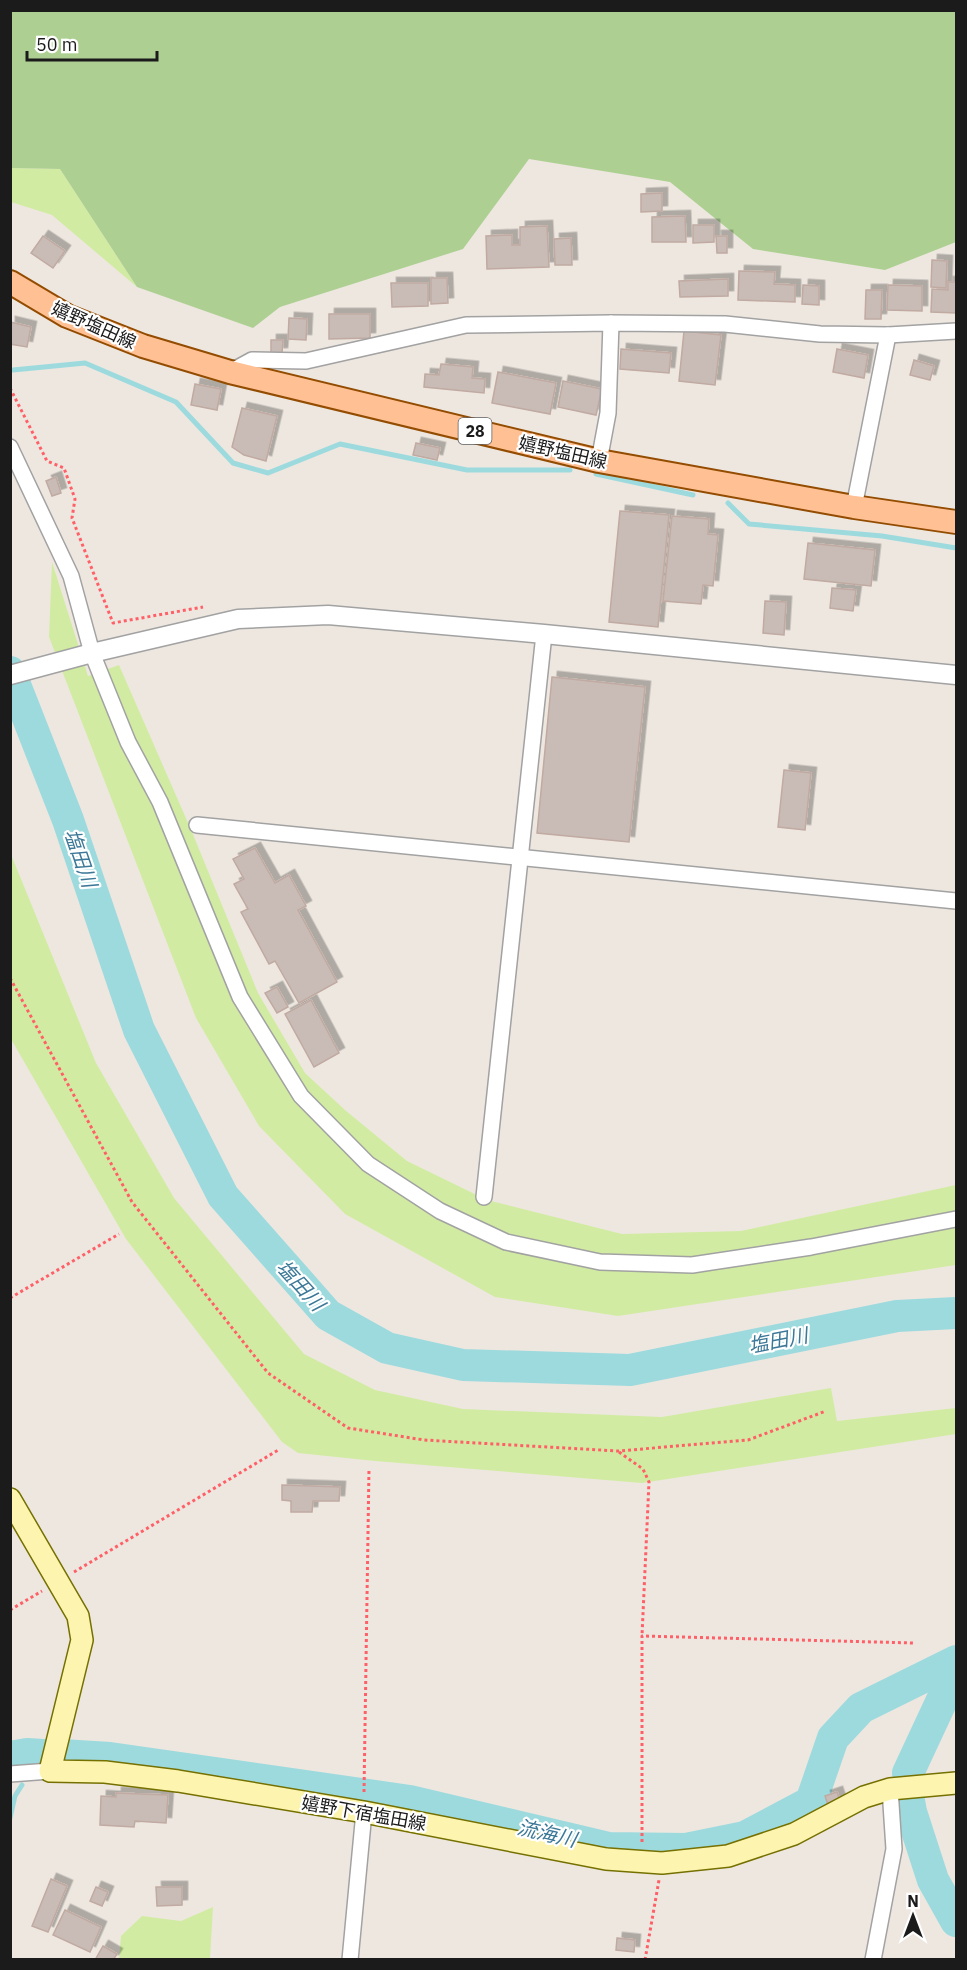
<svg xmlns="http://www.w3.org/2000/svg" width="967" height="1970" font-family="'IBM Plex Sans','Noto Sans JP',sans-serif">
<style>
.grass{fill:#d1eca2}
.forest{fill:#add092}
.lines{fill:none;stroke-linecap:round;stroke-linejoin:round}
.stream{stroke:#9ddade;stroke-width:5}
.river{stroke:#9ddade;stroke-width:32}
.building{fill:#c9bcb6;stroke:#c0aaa2;stroke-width:1.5;filter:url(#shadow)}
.minor-casing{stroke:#a2a2a2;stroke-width:18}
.tertiary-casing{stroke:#a2a2a2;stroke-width:21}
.secondary-casing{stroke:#757000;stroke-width:24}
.primary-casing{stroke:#934c00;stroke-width:26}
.path{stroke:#ff6067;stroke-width:3;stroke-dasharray:3 3;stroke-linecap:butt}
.minor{stroke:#fff;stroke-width:15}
.tertiary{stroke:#fff;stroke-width:18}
.secondary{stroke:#fdf5af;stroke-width:21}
.primary{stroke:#ffc094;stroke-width:22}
.labels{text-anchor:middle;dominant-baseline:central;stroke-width:4.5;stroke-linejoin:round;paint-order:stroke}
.shield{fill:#fff;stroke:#5f5f5f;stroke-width:1.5}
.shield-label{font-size:16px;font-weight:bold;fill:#1b1b1b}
.street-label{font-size:18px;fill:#1b1b1b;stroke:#fff}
.water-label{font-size:20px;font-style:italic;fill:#3c7897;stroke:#fff}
</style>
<defs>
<filter id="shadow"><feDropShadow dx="5.5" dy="-5.5" stdDeviation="0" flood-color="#0004"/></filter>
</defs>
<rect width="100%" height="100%" fill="#eee7e0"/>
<g class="grass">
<polygon points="11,168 60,169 137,287 52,215 11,202"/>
<polygon points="52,562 88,676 119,665 192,832 258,993 305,1073 345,1110 407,1161 487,1200 622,1234 741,1231 956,1185 956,1265 618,1316 495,1297 345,1214 259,1126 196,1018 49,637"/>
<polygon points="10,852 96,1063 174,1198 304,1354 375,1390 463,1409 662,1417 831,1388 837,1421 956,1408 956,1434 642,1483 375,1461 298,1453 282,1442 126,1239 11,1039"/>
<polygon points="213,1907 210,1959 119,1959 121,1936 142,1916 181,1921"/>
</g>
<polygon class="forest" points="11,10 956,11 956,242 885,270 753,249 670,182 529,159 463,249 280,307 253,328 137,287 60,169 11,168"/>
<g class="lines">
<g class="stream">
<polyline points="13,370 85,363 176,402 233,463 268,473 340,444 467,470 570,470"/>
<polyline points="596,474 693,495"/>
<polyline points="728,503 749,524 882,536 956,548"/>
<polyline points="10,1751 27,1754"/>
<polyline points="10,1818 15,1796 22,1785"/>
</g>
<g class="river">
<polyline points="10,672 68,820 139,1030 223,1196 328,1315 387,1348 463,1365 630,1370 897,1316 956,1313"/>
<polyline points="62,1755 110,1758 410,1801 609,1848 686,1849 745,1837 811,1802 833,1738 861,1708 956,1661"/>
<polyline points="10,1757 27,1754 43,1755"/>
<polyline points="908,1773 956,1670"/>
<polyline points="908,1795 911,1812 933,1880 956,1921"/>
</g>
</g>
<g class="building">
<polygon points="662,193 662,211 641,212 641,194"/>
<polygon points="685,216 686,242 652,242 652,217"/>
<polygon points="693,225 714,225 714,242 693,243"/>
<polygon points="547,226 549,267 487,269 486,236 512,235 512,245 520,245 520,227"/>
<polygon points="43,236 65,251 53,268 31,253"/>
<polygon points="716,236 727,236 727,253 717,253"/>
<polygon points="571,238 572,265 555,265 554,239"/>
<polygon points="932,260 947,261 946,288 931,287"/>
<polygon points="739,271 775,272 774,284 795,285 795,302 738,300"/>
<polygon points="431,278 447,278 448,303 431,304"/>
<polygon points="728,279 728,296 680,297 679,281"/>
<polygon points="948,282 956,282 956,313 931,312 932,289 948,290"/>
<polygon points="391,283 428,283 428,306 392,307"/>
<polygon points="803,285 819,286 819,305 802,304"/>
<polygon points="888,285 922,286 922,311 887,310"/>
<polygon points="866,290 882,290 881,319 865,319"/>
<polygon points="329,314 370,314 370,338 329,339"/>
<polygon points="289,318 307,319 306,340 288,339"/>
<polygon points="10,322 31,327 27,347 10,344"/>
<polygon points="684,331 721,335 715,385 679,381"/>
<polygon points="271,340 283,340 282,353 271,353"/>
<polygon points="621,349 671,353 669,373 620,369"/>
<polygon points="837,349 868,355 864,378 833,372"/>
<polygon points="914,360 934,366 930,380 910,375"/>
<polygon points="441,364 473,367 472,378 485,379 484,393 424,387 425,374 439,375"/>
<polygon points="498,372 556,383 550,414 492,403"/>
<polygon points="563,381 602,389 596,415 558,407"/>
<polygon points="195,384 221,389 217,410 191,405"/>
<polygon points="242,408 277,416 266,461 244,455 232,447"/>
<polygon points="416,443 440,448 437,460 413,455"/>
<polygon points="56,477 61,493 52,496 46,481"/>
<polygon points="620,511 669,515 658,627 609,622"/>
<polygon points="672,516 709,519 708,534 718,535 713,586 703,585 701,604 663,601"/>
<polygon points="808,543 875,550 871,586 804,579"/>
<polygon points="832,588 856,590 853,611 830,608"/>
<polygon points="765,601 786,602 784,635 763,633"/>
<polygon points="552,677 645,687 629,842 537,833"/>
<polygon points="784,770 811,773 805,830 778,827"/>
<polygon points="255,848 275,883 289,875 306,906 298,910 337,982 299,1003 275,961 269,964 241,912 248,909 234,884 244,879 233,859"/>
<polygon points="277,987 288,1007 277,1013 265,993"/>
<polygon points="311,1000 339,1053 314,1067 285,1014"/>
<polygon points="282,1485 340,1487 339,1501 313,1501 312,1512 291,1512 291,1501 282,1500"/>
<polygon points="837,1792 840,1801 828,1805 825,1796"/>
<polygon points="116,1793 168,1795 166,1823 135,1821 134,1827 100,1825 101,1796 116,1797"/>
<polygon points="51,1879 67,1886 48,1932 32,1926"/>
<polygon points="96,1887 108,1892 102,1906 90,1901"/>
<polygon points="156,1887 182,1887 182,1905 157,1906"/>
<polygon points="65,1910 101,1927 90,1952 53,1935"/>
<polygon points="617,1938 635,1940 634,1952 616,1950"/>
<polygon points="103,1946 117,1954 113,1960 95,1960"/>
</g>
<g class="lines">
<g class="minor-casing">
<g id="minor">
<polyline points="230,372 252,360 306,361 466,325 611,323 725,324 820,334 888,335 956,331"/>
<polyline points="10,447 71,576 92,653 128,742 160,802 240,997 301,1096 368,1164 440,1211 506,1242 600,1262 692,1265 811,1247 956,1219"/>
<polyline points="599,461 608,413 611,323"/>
<polyline points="854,507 888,335"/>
<polyline points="197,825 956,901"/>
<polyline points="484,1197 544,634"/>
<polyline points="10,1774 50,1771"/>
<polyline points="350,1960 364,1812"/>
<polyline points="873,1960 894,1849 890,1789"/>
</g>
</g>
<g class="tertiary-casing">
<polyline id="tertiary" points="10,675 92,653 238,619 328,615 544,634 956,675"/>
</g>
<g class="secondary-casing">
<polyline id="secondary" points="10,1499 78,1616 82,1640 50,1771 105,1772 178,1781 364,1812 606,1859 662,1863 728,1856 794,1834 864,1797 890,1789 956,1783"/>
</g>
<g class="primary-casing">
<polyline id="primary" points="10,282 67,316 143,346 230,372 599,461 854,507 956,522"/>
</g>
<g class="path">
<polyline points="10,388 47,461 64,468 75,499 72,518 113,623 203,607"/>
<polyline points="10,978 132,1202 268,1373 348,1428 424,1440 618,1451 748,1440 826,1411"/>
<polyline points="10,1298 119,1234"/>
<polyline points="619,1452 643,1469 649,1482 642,1636"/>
<polyline points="74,1572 280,1449"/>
<polyline points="10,1610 42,1591"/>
<polyline points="364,1792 369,1468"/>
<polyline points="642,1842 642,1636 914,1643"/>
<polyline points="645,1960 659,1880"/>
</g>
<use href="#minor" class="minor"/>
<use href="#tertiary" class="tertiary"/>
<use href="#secondary" class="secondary"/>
<use href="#primary" class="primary"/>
</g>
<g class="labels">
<rect class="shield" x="458.5" y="418" width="33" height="26" rx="4.5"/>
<g class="shield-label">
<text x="475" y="431">28</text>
</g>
<g class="street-label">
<text transform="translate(94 325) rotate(24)">嬉野塩田線</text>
<text transform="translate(563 452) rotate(13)">嬉野塩田線</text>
<text transform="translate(364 1813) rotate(10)">嬉野下宿塩田線</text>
</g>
<g class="water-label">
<text transform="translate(81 858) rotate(71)">塩田川</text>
<text transform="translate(301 1285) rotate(48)">塩田川</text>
<text transform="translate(778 1340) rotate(-11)">塩田川</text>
<text transform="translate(547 1833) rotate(13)">流海川</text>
</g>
</g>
<rect width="967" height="1970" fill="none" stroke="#1b1b1b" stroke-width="24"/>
<g transform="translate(913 1916)" stroke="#ffffff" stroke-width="4.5" paint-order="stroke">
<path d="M0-4.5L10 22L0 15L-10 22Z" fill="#1b1b1b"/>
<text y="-9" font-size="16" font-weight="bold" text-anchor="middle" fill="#1b1b1b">N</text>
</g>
<path d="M27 51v9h130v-9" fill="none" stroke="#1b1b1b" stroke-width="3"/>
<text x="36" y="51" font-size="18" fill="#1b1b1b" stroke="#ffffff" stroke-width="4.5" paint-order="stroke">50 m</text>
</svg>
